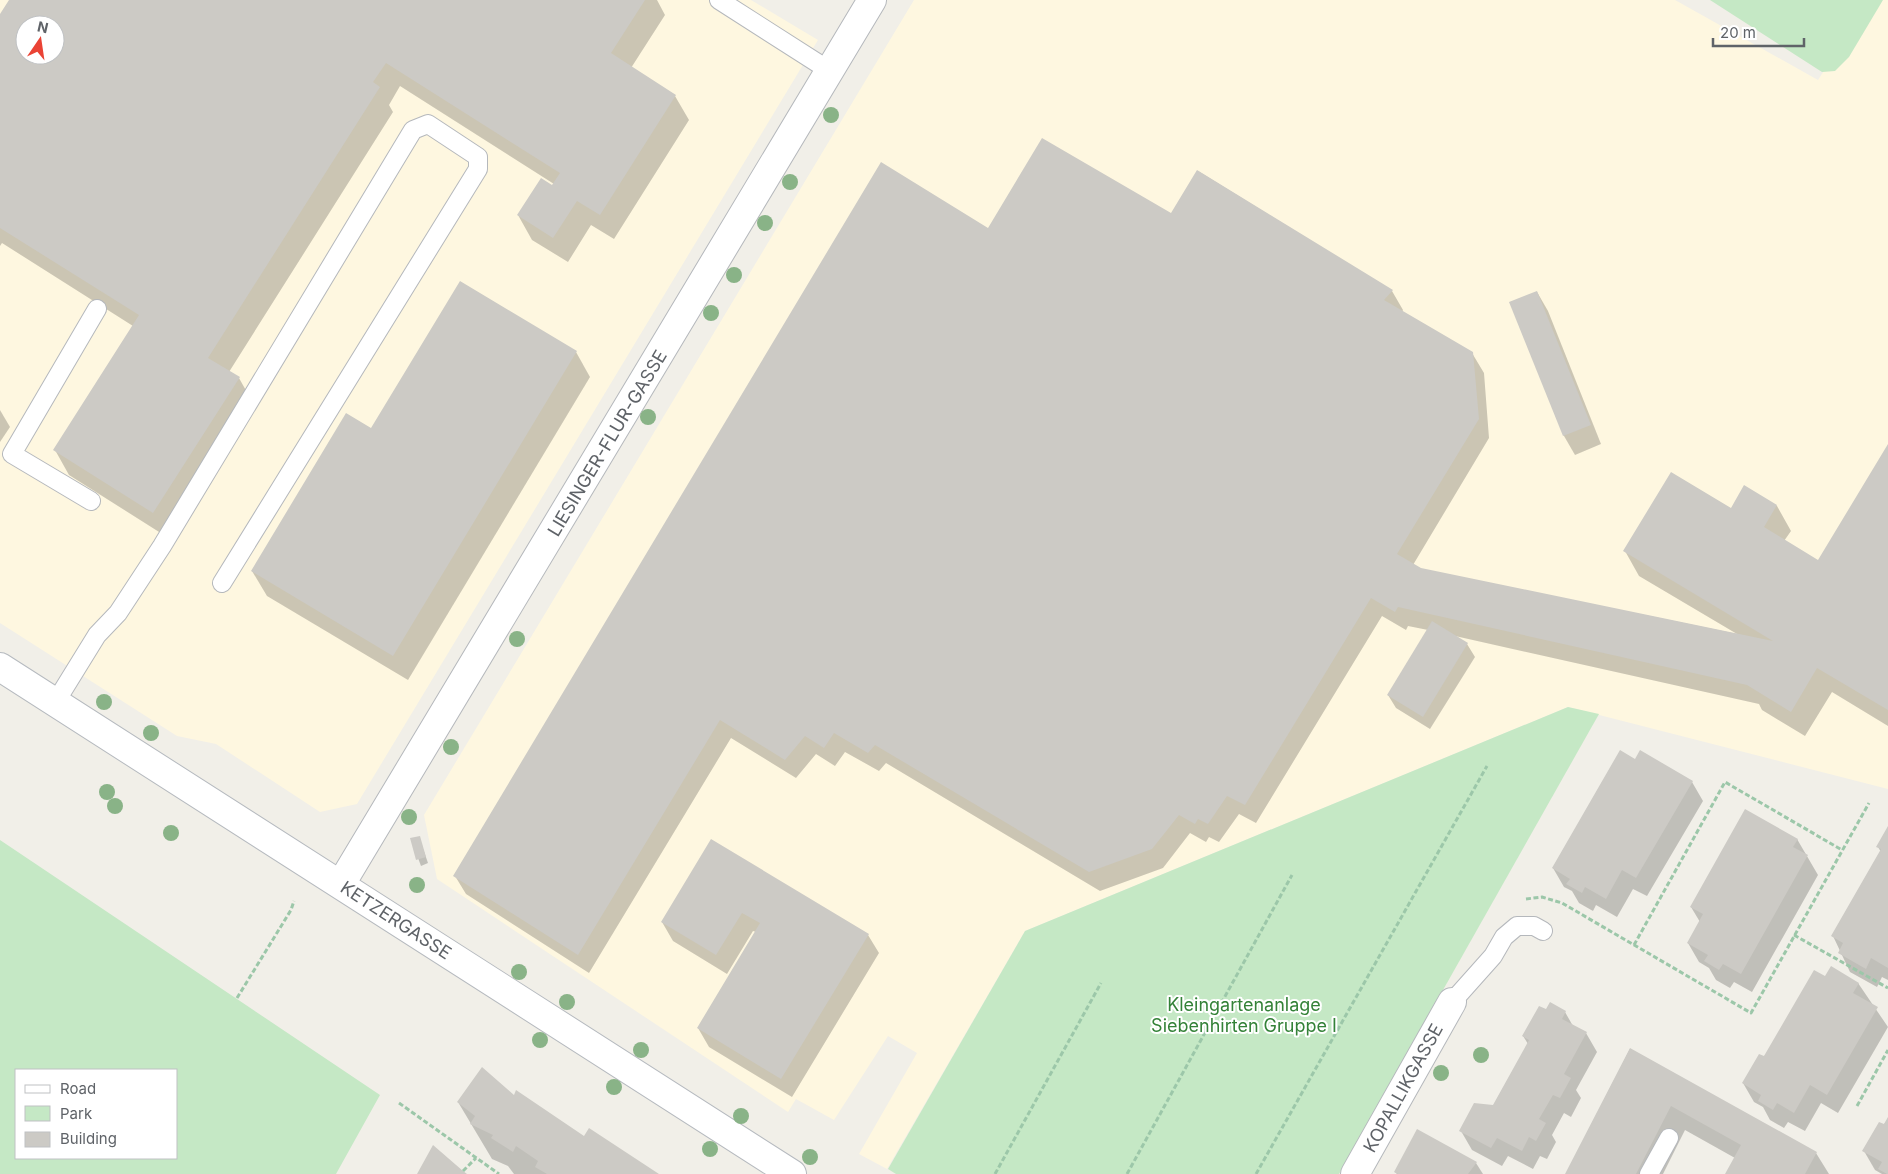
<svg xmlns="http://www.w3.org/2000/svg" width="1888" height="1174" font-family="Inter,sans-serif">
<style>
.commercial{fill:#fef7e0;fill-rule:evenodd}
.green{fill:#c5e8c5;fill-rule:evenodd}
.shadow{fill:#0003;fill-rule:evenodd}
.building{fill:#cccac5;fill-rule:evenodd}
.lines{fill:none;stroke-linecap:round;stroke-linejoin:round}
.service-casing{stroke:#b5b8bc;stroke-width:20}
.minor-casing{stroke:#b5b8bc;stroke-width:30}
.secondary-casing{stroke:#b6babf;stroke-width:30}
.path{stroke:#9cc7a9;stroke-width:3;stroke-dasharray:5 2.5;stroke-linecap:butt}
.service{stroke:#fff;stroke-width:18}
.minor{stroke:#fff;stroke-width:28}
.secondary{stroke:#fff;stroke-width:28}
.tree{fill:#89b387}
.labels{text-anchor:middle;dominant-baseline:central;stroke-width:4;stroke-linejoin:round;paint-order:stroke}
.street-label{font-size:18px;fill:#5f6368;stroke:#fff}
.park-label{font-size:18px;fill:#348238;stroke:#fff}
</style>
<rect width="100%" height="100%" fill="#f1efe8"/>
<g class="commercial">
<path d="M0,0H751L818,40L357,804L320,812L216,744L177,736L0,623ZM25,25H55V55H25Z"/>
<polygon points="914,0 1675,0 1818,80 1870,0 1888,0 1888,789 1568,707 1025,931 887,1169 859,1154 917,1053 888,1036 834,1120 796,1099 788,1112 437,879 424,815"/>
</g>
<g class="green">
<polygon points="1710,0 1883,0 1849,57 1835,71 1822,72"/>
<polygon points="1568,707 1599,714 1339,1174 896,1174 888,1169 1025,931"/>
<path d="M0,840L380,1095L336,1174H0ZM176,1070V1158H16V1070Z"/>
</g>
<g class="shadow">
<path d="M10,0H657L665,15L631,68L675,96L689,120L614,239L591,225L568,262L532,240L518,215L554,184L400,86L389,105L393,112L229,372L239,378L253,403L167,537L69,475L55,450L133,326L2,243L0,246V16ZM25,25H55V55H25Z"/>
<polygon points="1198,171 1392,291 1403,310 1402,312 1472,353 1484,373 1489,438 1413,565 1421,569 1737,634 1639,576 1625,551 1731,509 1745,487 1777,506 1791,531 1784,541 1819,562 1888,447 1888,726 1832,692 1805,736 1762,710 1759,704 1455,636 1467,644 1475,657 1430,729 1396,708 1388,695 1428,630 1408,626 1406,630 1382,616 1256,823 1239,814 1219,842 1209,837 1206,842 1190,833 1163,868 1100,891 886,763 879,771 845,752 835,766 816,754 796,778 731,738 589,973 466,894 455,876 988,230 1171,215"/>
<polygon points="1537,292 1548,311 1601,444 1575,455 1564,436 1511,302"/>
<polygon points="576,352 590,377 408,680 267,596 252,571 371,430"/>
<polygon points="0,410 10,427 0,442"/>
<polygon points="1692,782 1703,801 1647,896 1633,889 1617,917 1596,905 1593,911 1579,903 1572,891 1564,887 1553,868"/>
<polygon points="1888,828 1888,980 1882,977 1877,987 1850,972 1833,936 1881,852 1878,847"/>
<polygon points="419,837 428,863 421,866 411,839"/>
<polygon points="1797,839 1818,875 1752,992 1734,982 1730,988 1716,980 1709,968 1699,962 1688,943 1700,922 1691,907"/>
<polygon points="711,841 868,935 879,953 792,1097 709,1047 698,1028 756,932 753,931 727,974 673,941 662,922"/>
<polygon points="1826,978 1858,983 1888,1027 1838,1113 1821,1103 1805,1131 1788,1122 1784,1128 1770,1120 1763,1107 1754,1102 1743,1083"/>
<polygon points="1546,1011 1565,1012 1573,1026 1586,1033 1597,1052 1576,1090 1581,1098 1571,1117 1564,1113 1552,1135 1556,1142 1547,1159 1540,1156 1533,1169 1508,1156 1502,1166 1472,1150 1461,1131 1493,1106 1528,1044 1523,1036"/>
<polygon points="1630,1049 1816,1153 1829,1174 1726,1174 1735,1158 1685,1130 1663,1174 1566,1174"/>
<polygon points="515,1097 584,1138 656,1174 514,1174 508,1166 492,1159 458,1102"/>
<polygon points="1888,1119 1888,1174 1882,1174 1875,1170 1864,1151"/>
<polygon points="1418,1131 1476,1163 1483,1174 1397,1174 1395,1172"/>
</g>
<g class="building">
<path d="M9,0H645L611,53L676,95L600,215L577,201L553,238L517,215L541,178L552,185L560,173L386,63L373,82L380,87L208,358L240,377L153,513L53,450L139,315L0,228V14ZM25,25H55V55H25Z"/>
<polygon points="1042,138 1171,213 1197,170 1393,290 1384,300 1473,352 1479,419 1397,554 1421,568 1773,641 1623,551 1671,472 1731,508 1744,485 1777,505 1764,527 1818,560 1888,444 1888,710 1817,668 1791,712 1747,685 1398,607 1395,612 1371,598 1245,805 1227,796 1208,824 1198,819 1195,824 1179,815 1152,849 1089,872 875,745 868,753 834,733 824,748 805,736 785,760 720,720 578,955 453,876 881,162 988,228"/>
<polygon points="460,281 577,351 393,656 251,571 346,413 371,428"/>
<polygon points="1537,291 1591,425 1563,436 1509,302"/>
<polygon points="1432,621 1468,643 1423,717 1387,695"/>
<polygon points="1620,750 1635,759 1640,750 1693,781 1636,878 1622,870 1606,899 1585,887 1582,893 1566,884 1570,879 1552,868"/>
<polygon points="1745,809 1798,839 1793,847 1808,855 1741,974 1723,964 1719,970 1704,961 1708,955 1687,943 1703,914 1690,907"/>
<polygon points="1888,826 1888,968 1871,958 1866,969 1838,953 1843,943 1831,936 1881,849 1876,847"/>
<polygon points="420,836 426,857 416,860 410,838"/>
<polygon points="711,839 869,934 781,1079 697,1028 760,923 742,913 716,955 661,922"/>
<polygon points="1831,966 1859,983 1853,993 1878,1007 1827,1095 1810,1085 1794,1113 1777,1103 1773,1110 1758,1101 1761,1095 1742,1083 1759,1054 1764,1056 1814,970 1825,976"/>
<polygon points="1550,1002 1566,1011 1562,1019 1587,1032 1564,1074 1571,1078 1560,1098 1553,1095 1539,1119 1546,1123 1536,1141 1529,1137 1522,1151 1497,1138 1491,1148 1459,1131 1474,1103 1493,1105 1529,1040 1522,1036 1539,1006 1546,1009"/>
<polygon points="1630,1048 1817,1152 1805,1174 1725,1174 1741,1145 1671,1106 1636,1174 1565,1174"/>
<polygon points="482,1067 514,1095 516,1090 584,1136 589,1128 659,1174 547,1174 535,1167 538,1161 516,1146 513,1152 491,1138 493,1135 470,1124 475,1116 457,1102"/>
<polygon points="1888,1117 1888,1174 1887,1174 1878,1169 1882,1162 1862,1151 1879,1122 1884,1124"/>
<polygon points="1417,1129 1477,1162 1468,1174 1398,1174 1394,1172"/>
<polygon points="433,1145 463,1171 467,1174 417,1174"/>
</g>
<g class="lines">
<g class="service-casing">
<g id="service">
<polyline points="719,0 830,71"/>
<polyline points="91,501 12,454 97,309"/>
<polyline points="55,703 97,635 118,613 162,546 413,130 428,124 478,157 478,169 222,583"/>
<polyline points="1452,1002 1493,956 1504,937 1517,926 1534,926 1543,931"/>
<polyline points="1649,1174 1669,1138"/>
</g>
</g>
<g class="minor-casing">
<g id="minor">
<polyline points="341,884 872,0"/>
<polyline points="1355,1174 1452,1002"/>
</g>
</g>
<g class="secondary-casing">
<polyline id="secondary" points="0,667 792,1174"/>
</g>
<g class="path">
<polyline points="1526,899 1542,897 1562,903 1751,1013 1869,803"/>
<polyline points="1794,935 1888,988"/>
<polyline points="1634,945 1725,782 1842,850"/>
<polyline points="237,998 291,910 294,901"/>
<polyline points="399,1103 499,1174"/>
<polyline points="1857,1106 1888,1050"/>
<polyline points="463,1171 476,1158"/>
<polyline points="995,1174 1101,983"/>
<polyline points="1127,1174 1292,875"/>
<polyline points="1256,1174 1487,766"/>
</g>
<use href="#service" class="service"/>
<use href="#minor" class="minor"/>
<use href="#secondary" class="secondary"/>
</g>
<g class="tree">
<circle cx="831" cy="115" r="8"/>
<circle cx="790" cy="182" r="8"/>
<circle cx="765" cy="223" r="8"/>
<circle cx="734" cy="275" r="8"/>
<circle cx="711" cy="313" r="8"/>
<circle cx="648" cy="417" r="8"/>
<circle cx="517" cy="639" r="8"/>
<circle cx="104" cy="702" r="8"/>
<circle cx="151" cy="733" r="8"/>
<circle cx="451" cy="747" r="8"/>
<circle cx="107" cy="792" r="8"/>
<circle cx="115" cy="806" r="8"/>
<circle cx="409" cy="817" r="8"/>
<circle cx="171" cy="833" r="8"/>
<circle cx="417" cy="885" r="8"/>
<circle cx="519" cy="972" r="8"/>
<circle cx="567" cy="1002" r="8"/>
<circle cx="540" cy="1040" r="8"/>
<circle cx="641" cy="1050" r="8"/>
<circle cx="1481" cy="1055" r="8"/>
<circle cx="1441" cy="1073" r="8"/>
<circle cx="614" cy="1087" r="8"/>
<circle cx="741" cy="1116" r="8"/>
<circle cx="710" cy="1149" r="8"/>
<circle cx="810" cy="1157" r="8"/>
</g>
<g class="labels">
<g class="street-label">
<text transform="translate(607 443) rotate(-59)">LIESINGER-FLUR-GASSE</text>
<text transform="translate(396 920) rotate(33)">KETZERGASSE</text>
<text transform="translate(1403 1088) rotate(-61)">KOPALLIKGASSE</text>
</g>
<g class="park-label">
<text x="1244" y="1004">Kleingartenanlage<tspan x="1244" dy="21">Siebenhirten Gruppe I</tspan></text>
</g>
</g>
<rect x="15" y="1069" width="162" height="90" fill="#ffffff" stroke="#bfc1c3"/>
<rect x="25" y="1085" width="25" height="8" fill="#ffffff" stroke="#bfc1c3"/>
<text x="60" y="1094" font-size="15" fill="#5f6368">Road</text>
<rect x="25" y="1106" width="25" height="15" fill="#c5e8c5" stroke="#bfc1c3"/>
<text x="60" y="1119" font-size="15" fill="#5f6368">Park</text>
<rect x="25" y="1132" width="25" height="15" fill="#cccac5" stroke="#bfc1c3"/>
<text x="60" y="1144" font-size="15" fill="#5f6368">Building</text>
<g transform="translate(40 40) rotate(13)"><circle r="24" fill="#ffffff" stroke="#bfc1c3"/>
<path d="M0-4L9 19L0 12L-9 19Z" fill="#ea4335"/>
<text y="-8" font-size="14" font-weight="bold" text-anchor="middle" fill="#5f6368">N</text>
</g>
<path d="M1713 38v8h91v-8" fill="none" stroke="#5f6368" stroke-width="2.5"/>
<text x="1720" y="38" font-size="15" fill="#5f6368" stroke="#ffffff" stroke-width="4" paint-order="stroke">20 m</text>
</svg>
